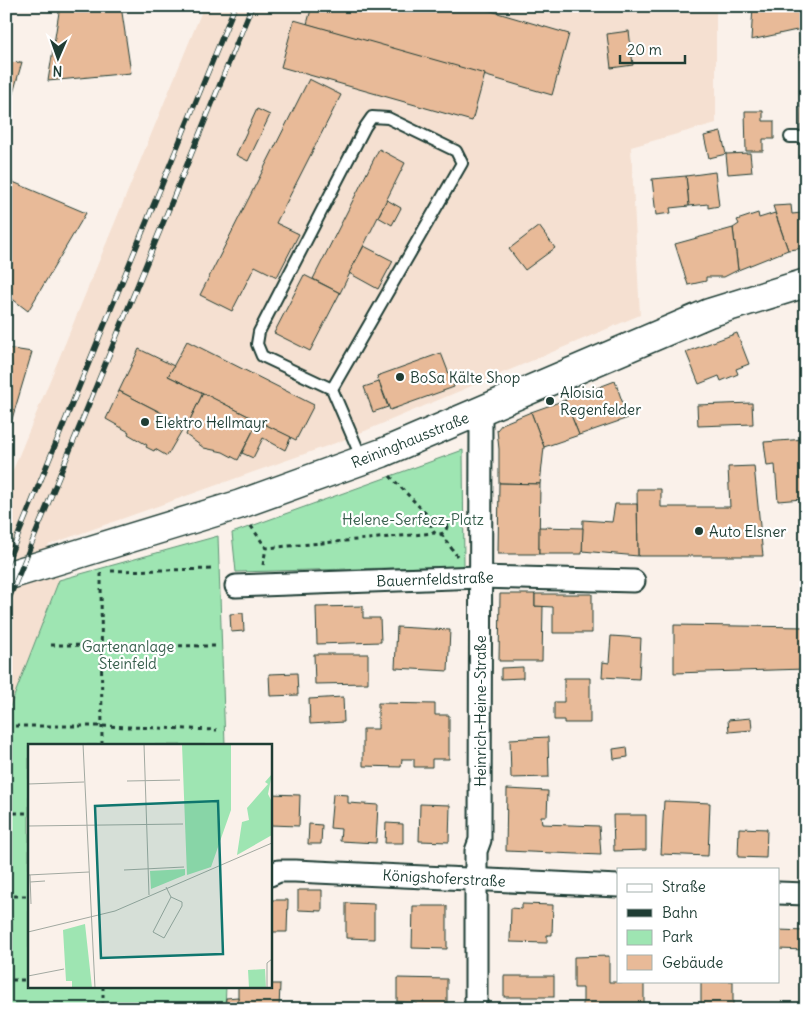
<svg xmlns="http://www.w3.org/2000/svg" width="812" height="1015" font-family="Delius,sans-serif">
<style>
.built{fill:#f5e0d1}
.green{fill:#9ee5b2;stroke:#5e9173}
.building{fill:#e8ba98;stroke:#1f3d34}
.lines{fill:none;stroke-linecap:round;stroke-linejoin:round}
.service-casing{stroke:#1f3d34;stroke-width:14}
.minor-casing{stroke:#1f3d34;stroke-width:25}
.secondary-casing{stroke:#1f3d34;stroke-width:31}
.path{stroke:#1f3d34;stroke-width:3;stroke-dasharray:4 4;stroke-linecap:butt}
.service{stroke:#fff;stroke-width:10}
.minor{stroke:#fff;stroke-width:21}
.secondary{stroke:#fff;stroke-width:28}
.rail-casing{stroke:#1f3d34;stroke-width:5.5}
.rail{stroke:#fff;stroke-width:4;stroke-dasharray:11;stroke-linecap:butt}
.poi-dot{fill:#1f3d34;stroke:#fff;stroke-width:2}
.labels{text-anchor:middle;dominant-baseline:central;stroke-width:4.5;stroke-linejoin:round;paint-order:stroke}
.poi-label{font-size:15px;fill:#1f3d34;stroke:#fff;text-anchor:start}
.street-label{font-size:15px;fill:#1f3d34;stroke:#fff}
.park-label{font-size:15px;fill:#385f4d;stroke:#fff}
.inset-road{fill:none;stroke:#a2a9a1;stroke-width:1}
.view{fill:#0f766e;fill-opacity:0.15;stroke:#0f766e;stroke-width:2.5}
.inset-edge{fill:none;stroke:#1f3d34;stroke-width:2.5}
</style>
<rect width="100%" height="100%" fill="#faf1ea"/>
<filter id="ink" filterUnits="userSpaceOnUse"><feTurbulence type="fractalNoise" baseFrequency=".02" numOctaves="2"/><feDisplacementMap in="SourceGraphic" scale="10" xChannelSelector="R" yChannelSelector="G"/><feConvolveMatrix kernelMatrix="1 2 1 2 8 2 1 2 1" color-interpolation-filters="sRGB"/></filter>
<g filter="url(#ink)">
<polygon class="built" points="204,6 716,6 716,123 631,147 640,315 341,441 48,545 59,580 6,717 6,487"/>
<g class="green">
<polygon points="463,450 464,566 236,572 232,533"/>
<polygon points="218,536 225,745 29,745 29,986 226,986 225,1009 6,1009 6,717 59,580"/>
</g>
<g class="building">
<polygon points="60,6 121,6 131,73 48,81"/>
<polygon points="312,6 474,6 569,34 552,95 307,24"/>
<polygon points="753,6 806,6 806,28 751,40"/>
<polygon points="294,20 485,74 472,121 281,67"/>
<polygon points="806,28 806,90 801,90 799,29"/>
<polygon points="629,31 633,65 611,68 607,34"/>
<polygon points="22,62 6,118 6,63"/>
<polygon points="309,79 341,95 276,223 299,234 277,277 255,266 232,311 200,295"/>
<polygon points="801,90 806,90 806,180 800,180"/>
<polygon points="257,109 270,115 248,161 236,155"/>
<polygon points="745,111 763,111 763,121 774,121 774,139 763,139 763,151 746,151"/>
<polygon points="721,132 726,154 709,158 704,136"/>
<polygon points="379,149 405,163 340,293 313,279"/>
<polygon points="750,153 752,172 728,174 726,154"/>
<polygon points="715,172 719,206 708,208 708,204 689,206 686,176"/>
<polygon points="686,176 689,206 670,208 671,213 656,215 652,179"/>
<polygon points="6,179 86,213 28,311 6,294"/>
<polygon points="800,180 806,180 806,248 788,250 773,206 791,205 792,214 802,213"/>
<polygon points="387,200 401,208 392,225 378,217"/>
<polygon points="758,213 759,218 775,213 788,250 738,270 733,228 739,224 737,220"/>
<polygon points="539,226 555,248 525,270 509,249"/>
<polygon points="733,228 738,270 724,277 706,277 706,281 688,285 675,244"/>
<polygon points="364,246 393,261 378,289 349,273"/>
<polygon points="304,275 340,293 310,351 274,333"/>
<polygon points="737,333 749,364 736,369 738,374 721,381 719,376 699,384 686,352"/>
<polygon points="187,341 314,405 296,440 168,376"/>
<polygon points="6,348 32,352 6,439"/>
<polygon points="139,349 174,366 168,376 203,393 187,426 119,391"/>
<polygon points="441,353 454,387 390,410 377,376"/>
<polygon points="615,381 628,418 579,435 565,400"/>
<polygon points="379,382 388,407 373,412 364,387"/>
<polygon points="119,391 185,425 167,456 155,449 154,451 146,447 147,445 128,434 129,432 106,419"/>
<polygon points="203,393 258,421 238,460 223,452 204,448 186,435 189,427 187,426"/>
<polygon points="565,400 579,435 544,447 531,412"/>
<polygon points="752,403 753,424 698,426 697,405"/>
<polygon points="531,412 544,447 540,484 499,483 499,449 497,430 502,424"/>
<polygon points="258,421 291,437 285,450 263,438 253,458 242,453"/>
<polygon points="806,439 806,504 802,505 802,499 778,501 775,465 767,466 764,442"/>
<polygon points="754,466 763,556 638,556 637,489 661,489 661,507 730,507 728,467"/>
<polygon points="499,483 540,484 539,554 498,554"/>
<polygon points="615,504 637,504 638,556 582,551 583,520 612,522"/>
<polygon points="539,527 583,528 582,554 539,554"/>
<polygon points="500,594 535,594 535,606 543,606 542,661 499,661"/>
<polygon points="535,594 592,594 592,633 553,633 553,607 535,606"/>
<polygon points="363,606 363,618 380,618 381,642 317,644 316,607"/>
<polygon points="243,613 244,631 231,632 230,614"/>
<polygon points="674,625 806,627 806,669 674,673"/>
<polygon points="397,627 450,630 448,671 395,668"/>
<polygon points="611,636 641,638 639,679 602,677 603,662 609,663"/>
<polygon points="314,654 368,654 368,683 315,684"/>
<polygon points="523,667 523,678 501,679 501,668"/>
<polygon points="297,673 298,695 270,696 269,674"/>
<polygon points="564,678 590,678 590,723 564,723 564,720 554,720 554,702 564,702"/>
<polygon points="343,697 344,722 310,724 309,699"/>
<polygon points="378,703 435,704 435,715 449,715 449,759 432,759 432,767 414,767 414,759 402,759 401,767 363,766 363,729 378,729"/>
<polygon points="751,718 752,730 729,732 728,720"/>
<polygon points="548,737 549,777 511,778 510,739"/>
<polygon points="627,747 628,757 614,759 613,749"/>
<polygon points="507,789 548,791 547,816 541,816 542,824 599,826 601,855 506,851"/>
<polygon points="270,794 300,795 299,826 270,825"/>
<polygon points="333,794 348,795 348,803 378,805 376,843 340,841 341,829 330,828"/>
<polygon points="664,801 710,803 708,856 661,854"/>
<polygon points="420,804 450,805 449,842 419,841"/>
<polygon points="613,815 646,815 646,850 614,851"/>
<polygon points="386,823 403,824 403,843 385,843"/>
<polygon points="309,824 322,825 321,844 308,844"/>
<polygon points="739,828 767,829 766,858 738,857"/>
<polygon points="298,890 322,890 322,911 298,910"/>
<polygon points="270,900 288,900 287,932 270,932"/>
<polygon points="346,903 374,904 374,939 346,938"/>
<polygon points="522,904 553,905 552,935 547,935 547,943 510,942 511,908 522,909"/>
<polygon points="413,906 447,906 447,949 412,948"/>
<polygon points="778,930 806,931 806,950 778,949"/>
<polygon points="609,956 609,982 644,982 644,1004 658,1004 658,1009 583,1009 583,988 574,988 574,957"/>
<rect x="504" y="976" width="50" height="21"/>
<polygon points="397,978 447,979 447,1009 416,1009 416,1003 397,1002"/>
<rect x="701" y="981" width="32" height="28"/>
<polygon points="270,984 280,984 279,1009 238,1009 238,986 270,986"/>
<polygon points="238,997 238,1009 225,1009 226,998"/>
<polygon points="370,1004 396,1005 396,1009 370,1009"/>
</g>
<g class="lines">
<g class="service-casing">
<g id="service">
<polyline points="790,137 801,137"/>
<polyline points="332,389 262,356 257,344 259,332 365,127 372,117 388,118 456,151 462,163 332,389 362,459"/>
</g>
</g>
<g class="minor-casing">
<g id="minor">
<polyline points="236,586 480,577 634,581"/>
<polyline points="270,875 279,871 295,871 618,886"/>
<polyline points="778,893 806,894"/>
<polyline points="476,1009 476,851 480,840 481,412"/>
</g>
</g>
<g class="secondary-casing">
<polyline id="secondary" points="6,576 238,505 382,453 709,313 806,283"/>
</g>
<g class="path">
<polyline points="390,476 433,521"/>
<circle cx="439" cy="526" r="8"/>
<polyline points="251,526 266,548"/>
<polyline points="441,534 457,556"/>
<polyline points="263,565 266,548 435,533"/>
<polyline points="111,571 215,569"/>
<polyline points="101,573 102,745"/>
<polyline points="51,645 218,646"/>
<polyline points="15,726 101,726 217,730"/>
<polyline points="6,813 29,813"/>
<polyline points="6,896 29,896"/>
<polyline points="6,978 6,980 29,980"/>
<polyline points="103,986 103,1009"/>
</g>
<use href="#service" class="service"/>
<use href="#minor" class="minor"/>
<use href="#secondary" class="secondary"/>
<g class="rail-casing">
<g id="rail">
<polyline points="6,565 235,6"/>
<polyline points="6,606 252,6"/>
</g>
</g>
<use href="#rail" class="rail"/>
</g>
</g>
<g class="poi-dot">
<circle cx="400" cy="377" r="5"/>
<circle cx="550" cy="401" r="5"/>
<circle cx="145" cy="422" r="5"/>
<circle cx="699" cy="531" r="5"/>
</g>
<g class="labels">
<g class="poi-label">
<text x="410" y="377">BoSa Kälte Shop</text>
<text x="560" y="392">Aloisia<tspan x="560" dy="17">Regenfelder</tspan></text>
<text x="155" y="422">Elektro Hellmayr</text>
<text x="709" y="531">Auto Elsner</text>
</g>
<g class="street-label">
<text transform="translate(410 440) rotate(-22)">Reininghausstraße</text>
<text transform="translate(435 579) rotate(-2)">Bauernfeldstraße</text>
<text transform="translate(480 711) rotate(-90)">Heinrich-Heine-Straße</text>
<text transform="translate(444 878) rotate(3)">Königshoferstraße</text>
</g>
<g class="park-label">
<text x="413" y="519">Helene-Serfecz-Platz</text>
<text x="128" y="646">Gartenanlage<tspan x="128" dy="17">Steinfeld</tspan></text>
</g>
</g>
<g transform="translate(28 744)">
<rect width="244" height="244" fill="#faf1ea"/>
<path d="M154,0H203V66L183,123L159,131ZM244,30L240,50L244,58V91L209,111L214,78L221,76L219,64L240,40L237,38ZM157,125V131L123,145L122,127ZM57,180L64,244H44V237H38L35,186ZM237,225L238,244H221L220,226Z" fill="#9ee5b2"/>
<path class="inset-road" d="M55,0L67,244M116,0L121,151M99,37L152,36M0,40L56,38M0,82L155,80M96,126L156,123M0,131L61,128M2,131L3,160M2,138L17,137M138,143L143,153L125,188L136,194L154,162V158L143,153M0,188L87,167L244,99M0,232L36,225M239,244V219L244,215"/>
<path class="view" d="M190,57L195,210L73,214L67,62Z"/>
<rect width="244" height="244" class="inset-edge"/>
</g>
<rect width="812" height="1015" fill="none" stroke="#fff" stroke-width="25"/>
<rect x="12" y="12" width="787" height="990" fill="none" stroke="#1f3d34" stroke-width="2" filter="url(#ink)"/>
<rect x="617" y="868" width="162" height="115" fill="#ffffff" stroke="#a5b1ae"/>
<rect x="627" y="884" width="25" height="8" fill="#ffffff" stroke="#a5b1ae"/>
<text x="662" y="892" font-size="15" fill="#1f3d34">Straße</text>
<rect x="627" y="909" width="25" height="8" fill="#1f3d34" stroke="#a5b1ae"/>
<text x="662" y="918" font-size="15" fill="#1f3d34">Bahn</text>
<rect x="627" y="930" width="25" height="15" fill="#9ee5b2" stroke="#a5b1ae"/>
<text x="662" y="942" font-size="15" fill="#1f3d34">Park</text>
<rect x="627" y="955" width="25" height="15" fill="#e8ba98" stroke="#a5b1ae"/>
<text x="662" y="968" font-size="15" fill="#1f3d34">Gebäude</text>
<g transform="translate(58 58) rotate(182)" stroke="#ffffff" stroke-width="4" paint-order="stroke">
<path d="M0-4L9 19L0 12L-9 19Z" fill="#1f3d34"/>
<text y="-8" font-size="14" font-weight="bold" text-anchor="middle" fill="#1f3d34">N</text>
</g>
<path d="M620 55v8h65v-8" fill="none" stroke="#1f3d34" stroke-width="2.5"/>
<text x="627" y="55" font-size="15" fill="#1f3d34" stroke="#ffffff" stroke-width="4" paint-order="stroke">20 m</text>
</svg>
